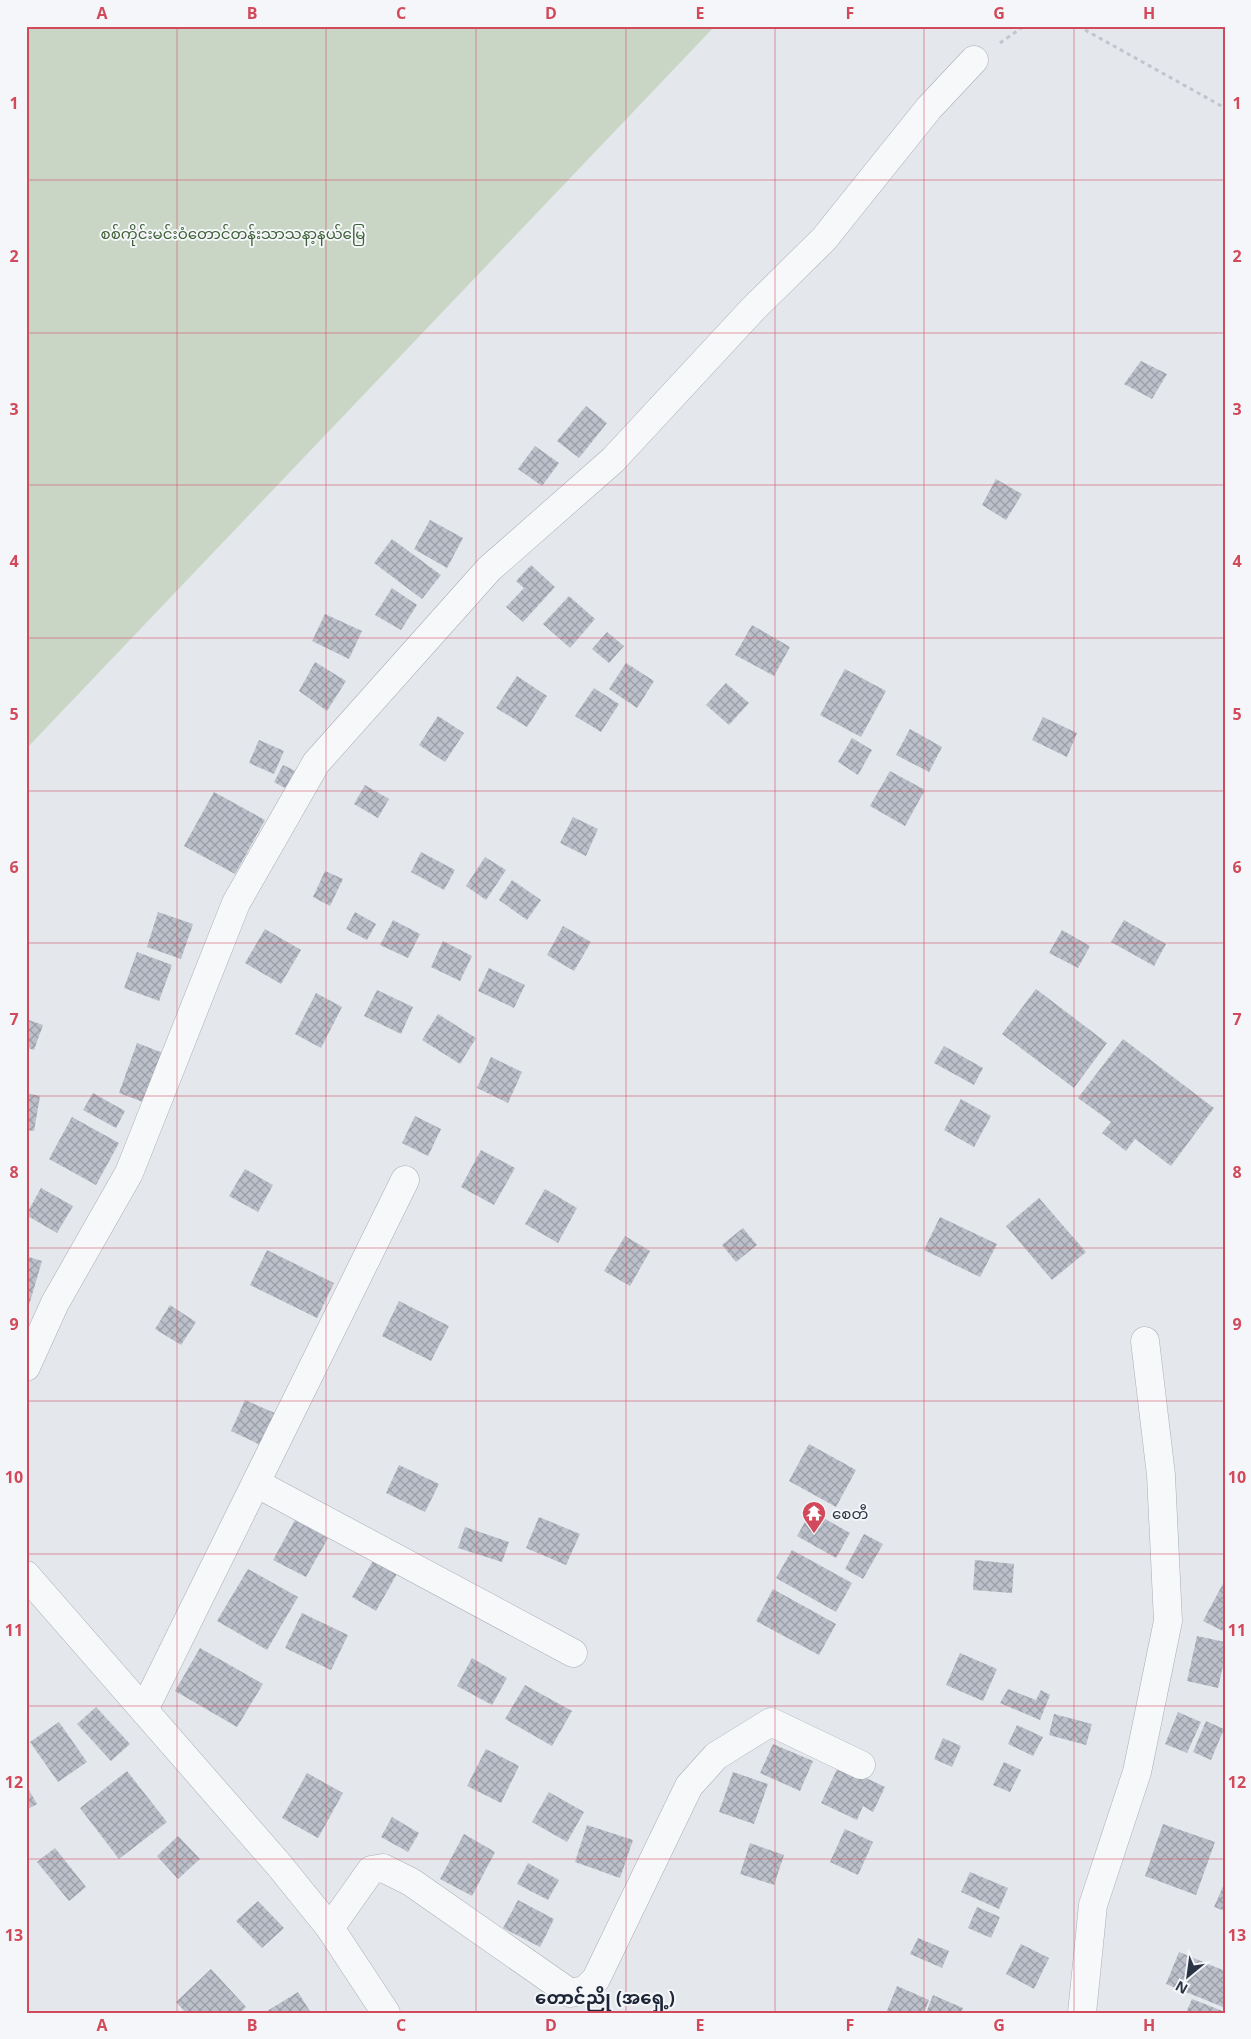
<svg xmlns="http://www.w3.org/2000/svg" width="1251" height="2039" font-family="'Open Sans','Noto Sans Myanmar',sans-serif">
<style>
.park{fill:#c9d6c5}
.building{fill:url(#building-cross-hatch)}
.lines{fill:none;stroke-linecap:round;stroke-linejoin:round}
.minor-casing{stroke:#a9aeb7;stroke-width:29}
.path{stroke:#c2c5cb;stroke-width:3;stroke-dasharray:4 4;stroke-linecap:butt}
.minor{stroke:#f7f8fa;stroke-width:28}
.grid{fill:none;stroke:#d1495b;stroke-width:1;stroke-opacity:0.55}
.labels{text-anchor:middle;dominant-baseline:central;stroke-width:4;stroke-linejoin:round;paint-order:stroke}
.park-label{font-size:15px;fill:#3f6138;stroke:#f4f6f9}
.poi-label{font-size:15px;fill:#2b3445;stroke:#f4f6f9;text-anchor:start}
.quarter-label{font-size:18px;font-weight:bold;fill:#1d2536;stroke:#f4f6f9}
.neatline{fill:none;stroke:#d1495b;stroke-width:2}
.grid-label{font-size:16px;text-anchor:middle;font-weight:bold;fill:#d1495b}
</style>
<defs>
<pattern id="building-cross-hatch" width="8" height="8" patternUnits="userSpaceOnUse" patternTransform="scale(1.25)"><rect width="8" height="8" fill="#bbc0ca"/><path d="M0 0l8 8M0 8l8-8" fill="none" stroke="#989da6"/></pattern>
</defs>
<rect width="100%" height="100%" fill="#e4e7ec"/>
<polygon class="park" points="26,26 715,26 26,749"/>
<g class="building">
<polygon points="1141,361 1167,374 1152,399 1124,384"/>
<polygon points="586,406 607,423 579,458 557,441"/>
<polygon points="535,446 559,463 542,486 518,469"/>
<polygon points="996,479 1022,494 1006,520 982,505"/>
<polygon points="430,520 463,538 447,568 414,549"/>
<polygon points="392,539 441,575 422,599 374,563"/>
<polygon points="531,565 555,587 523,622 506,607 524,588 516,581"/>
<polygon points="392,588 417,605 401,630 375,615"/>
<polygon points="569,596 595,619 570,648 543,624"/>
<polygon points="325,614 362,631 349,659 312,641"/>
<polygon points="752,625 790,647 774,676 735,655"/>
<polygon points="607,632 624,646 609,663 592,649"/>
<polygon points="315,662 346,681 327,711 299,691"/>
<polygon points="626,663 654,681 637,708 609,689"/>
<polygon points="845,669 886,691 861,737 820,715"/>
<polygon points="517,676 547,696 527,727 496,708"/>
<polygon points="726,683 749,703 729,725 706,705"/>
<polygon points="594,688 619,704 601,732 575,716"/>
<polygon points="438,716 464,733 445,762 419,745"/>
<polygon points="1043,717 1077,733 1067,757 1032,740"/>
<polygon points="910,729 942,747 929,772 896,755"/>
<polygon points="852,738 872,750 858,775 838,762"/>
<polygon points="259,740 284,751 274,774 249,763"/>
<polygon points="283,765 304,775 294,793 274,782"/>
<polygon points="890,771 925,790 905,826 870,806"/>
<polygon points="365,785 389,799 378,818 354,804"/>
<polygon points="214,792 265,820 235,874 184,846"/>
<polygon points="573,817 598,829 586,856 560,843"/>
<polygon points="421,852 455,870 444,890 411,872"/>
<polygon points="485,857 506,870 486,900 466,886"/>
<polygon points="325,871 343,879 330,906 313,897"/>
<polygon points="512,880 541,900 527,920 499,900"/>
<polygon points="158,912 193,924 181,959 147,947"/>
<polygon points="355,912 376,924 367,940 346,929"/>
<polygon points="393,920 420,934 408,958 380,945"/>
<polygon points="1124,920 1166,944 1154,966 1111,942"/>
<polygon points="563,926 591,942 574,971 547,955"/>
<polygon points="265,929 301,950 281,984 245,963"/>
<polygon points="1062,930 1090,946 1078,968 1049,953"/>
<polygon points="443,941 472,956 460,981 431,967"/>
<polygon points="137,952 172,965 159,1001 124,988"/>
<polygon points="489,968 525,985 514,1008 478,991"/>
<polygon points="1036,989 1107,1043 1074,1088 1002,1034"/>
<polygon points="377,990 413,1007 401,1034 364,1016"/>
<polygon points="316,993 342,1007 321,1048 295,1034"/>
<polygon points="438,1014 476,1038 460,1064 422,1040"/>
<polygon points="26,1019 43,1025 34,1050 26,1047"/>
<polygon points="1123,1039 1214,1108 1171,1166 1135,1139 1126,1151 1102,1133 1111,1122 1078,1098"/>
<polygon points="137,1043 171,1056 154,1106 119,1093"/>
<polygon points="944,1046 983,1068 974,1085 934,1063"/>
<polygon points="491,1057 522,1072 508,1103 477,1088"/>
<polygon points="26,1093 40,1096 34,1131 26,1130"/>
<polygon points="93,1093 125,1111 116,1128 83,1110"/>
<polygon points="961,1099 991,1116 974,1147 944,1130"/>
<polygon points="415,1116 441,1129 428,1156 402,1143"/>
<polygon points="72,1117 119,1143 96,1185 49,1159"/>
<polygon points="481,1150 515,1168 494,1205 461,1187"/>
<polygon points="245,1169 273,1185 258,1212 229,1196"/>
<polygon points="41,1188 73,1206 57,1233 26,1215"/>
<polygon points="545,1189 577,1208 558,1243 525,1224"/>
<polygon points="1039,1198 1086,1252 1052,1280 1006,1226"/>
<polygon points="940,1217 997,1244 980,1277 924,1250"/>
<polygon points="743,1228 757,1245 736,1262 722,1245"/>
<polygon points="625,1236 650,1251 630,1286 604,1271"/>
<polygon points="267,1250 334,1283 317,1318 250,1285"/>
<polygon points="26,1256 42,1261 29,1305 26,1304"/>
<polygon points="399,1301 449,1326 431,1361 382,1336"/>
<polygon points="170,1305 196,1322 181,1345 155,1329"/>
<polygon points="245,1400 284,1417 269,1449 231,1431"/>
<polygon points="809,1444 856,1470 836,1507 789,1481"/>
<polygon points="399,1465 439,1484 425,1512 386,1493"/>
<polygon points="811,1511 850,1533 836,1558 797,1536"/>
<polygon points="539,1517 580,1534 566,1565 526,1548"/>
<polygon points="295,1520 328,1538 306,1577 273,1560"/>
<polygon points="465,1527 509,1542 502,1562 458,1548"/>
<polygon points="864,1534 883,1544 863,1579 845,1569"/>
<polygon points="792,1550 852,1583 836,1612 776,1578"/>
<polygon points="374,1559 398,1572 376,1611 352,1597"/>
<polygon points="975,1560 1014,1564 1012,1593 973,1590"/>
<polygon points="248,1569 298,1597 267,1650 217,1621"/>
<polygon points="1225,1580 1225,1632 1203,1621"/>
<polygon points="773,1589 836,1624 819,1655 756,1621"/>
<polygon points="302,1613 348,1635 331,1670 285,1648"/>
<polygon points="1197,1636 1225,1642 1225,1657 1218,1688 1187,1681"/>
<polygon points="200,1648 263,1684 237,1727 175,1691"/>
<polygon points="960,1653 997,1669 983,1701 946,1685"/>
<polygon points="472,1658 507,1678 492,1705 457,1686"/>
<polygon points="525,1685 572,1711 552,1746 505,1719"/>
<polygon points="1008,1689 1036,1700 1041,1690 1050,1695 1040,1720 1000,1703"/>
<polygon points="96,1707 130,1744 111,1761 77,1724"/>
<polygon points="1178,1712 1201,1722 1187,1753 1165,1744"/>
<polygon points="1054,1714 1092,1724 1086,1745 1049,1735"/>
<polygon points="1206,1721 1224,1729 1211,1760 1193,1752"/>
<polygon points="59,1722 87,1762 58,1782 30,1742"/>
<polygon points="1017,1725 1043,1737 1033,1756 1008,1744"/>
<polygon points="943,1738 961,1746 952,1767 934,1759"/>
<polygon points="773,1744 813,1761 800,1791 760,1773"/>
<polygon points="486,1749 519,1766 501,1803 467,1786"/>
<polygon points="1004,1762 1021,1770 1010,1792 993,1785"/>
<polygon points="839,1765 885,1787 873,1812 863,1806 857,1820 821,1803"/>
<polygon points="127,1771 167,1822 119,1859 80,1808"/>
<polygon points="733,1772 768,1784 754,1824 719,1812"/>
<polygon points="307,1773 343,1793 318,1838 282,1818"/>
<polygon points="26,1785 37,1804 26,1810"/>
<polygon points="549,1792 584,1812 567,1842 532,1822"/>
<polygon points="392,1817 419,1833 408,1852 381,1837"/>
<polygon points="1163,1824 1215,1842 1196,1895 1145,1876"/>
<polygon points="587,1825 633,1840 620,1878 575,1862"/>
<polygon points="845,1829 873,1842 858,1875 830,1862"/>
<polygon points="464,1834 495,1852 472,1896 440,1879"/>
<polygon points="178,1836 200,1859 178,1879 157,1856"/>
<polygon points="750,1843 784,1855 774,1885 740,1874"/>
<polygon points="55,1848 86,1887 69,1901 37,1862"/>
<polygon points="528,1863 559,1880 548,1900 517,1884"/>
<polygon points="970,1872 1008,1888 999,1909 961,1892"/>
<polygon points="1225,1882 1225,1911 1214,1907"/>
<polygon points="518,1900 554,1919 540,1947 503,1928"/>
<polygon points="258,1901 284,1928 262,1948 236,1921"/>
<polygon points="977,1907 1000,1917 991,1938 968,1928"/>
<polygon points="918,1938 949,1951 942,1968 910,1954"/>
<polygon points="1021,1944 1049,1958 1034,1989 1006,1974"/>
<polygon points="1179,1952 1225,1971 1223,2007 1166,1984"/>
<polygon points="211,1969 246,2007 240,2013 186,2013 176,2002"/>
<polygon points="897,1986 929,2000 924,2013 886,2013"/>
<polygon points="298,1992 311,2013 264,2013"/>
<polygon points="933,1995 963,2008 961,2013 926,2013"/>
<polygon points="1192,1999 1225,2012 1225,2013 1186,2013"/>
</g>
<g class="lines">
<g class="minor-casing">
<g id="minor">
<polyline points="26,1367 55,1303 129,1173 236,903 316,763 489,569 613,460 753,309 824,239 929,108 974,60"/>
<polyline points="256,1483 573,1653"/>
<polyline points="26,1575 279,1865 330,1928 386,2013"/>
<polyline points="144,1710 405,1180"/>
<polyline points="330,1928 371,1870 383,1868 411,1882 570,1993 585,1990 596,1979 689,1786 716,1756 771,1722 861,1765"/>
<polyline points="1082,2013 1093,1905 1137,1772 1168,1621 1161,1475 1145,1341"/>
</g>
</g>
<g class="path">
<polyline points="1078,26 1225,108"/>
<polyline points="1000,43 1024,26"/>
</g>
<use href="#minor" class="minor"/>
</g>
<path class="grid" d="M177,26V2013M326,26V2013M476,26V2013M626,26V2013M775,26V2013M924,26V2013M1074,26V2013M26,180H1225M26,333H1225M26,485H1225M26,638H1225M26,791H1225M26,943H1225M26,1096H1225M26,1248H1225M26,1401H1225M26,1554H1225M26,1706H1225M26,1859H1225"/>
<defs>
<g id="temple-pin" transform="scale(1.25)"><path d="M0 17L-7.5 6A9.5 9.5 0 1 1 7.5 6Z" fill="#d1495b" stroke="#f4f6f9"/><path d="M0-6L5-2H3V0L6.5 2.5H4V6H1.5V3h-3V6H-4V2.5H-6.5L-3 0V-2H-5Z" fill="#fff"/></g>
</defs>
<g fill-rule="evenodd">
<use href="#temple-pin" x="814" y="1513"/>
</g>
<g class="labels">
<g class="park-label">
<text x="233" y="233">စစ်ကိုင်းမင်းဝံတောင်တန်းသာသနာ့နယ်မြေ</text>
</g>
<g class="poi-label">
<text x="832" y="1513">စေတီ</text>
</g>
<g class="quarter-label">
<text x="605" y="1997">တောင်ညို (အရှေ့)</text>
</g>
</g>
<rect width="1251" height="2039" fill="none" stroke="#f4f6f9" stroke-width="55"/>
<g transform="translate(1188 1976) rotate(209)" stroke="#f4f6f9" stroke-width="4" paint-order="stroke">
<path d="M0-4L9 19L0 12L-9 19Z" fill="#2b3445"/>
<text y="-8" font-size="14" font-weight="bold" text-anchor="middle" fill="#2b3445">N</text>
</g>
<rect x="28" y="28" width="1196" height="1984" class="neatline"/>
<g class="grid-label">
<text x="102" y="19">A</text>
<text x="252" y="19">B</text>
<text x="401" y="19">C</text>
<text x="551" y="19">D</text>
<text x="700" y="19">E</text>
<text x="850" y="19">F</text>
<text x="999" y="19">G</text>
<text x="1149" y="19">H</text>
<text x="14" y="109">1</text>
<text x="1237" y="109">1</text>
<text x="14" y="262">2</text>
<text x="1237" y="262">2</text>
<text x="14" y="415">3</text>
<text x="1237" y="415">3</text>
<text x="14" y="567">4</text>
<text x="1237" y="567">4</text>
<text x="14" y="720">5</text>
<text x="1237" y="720">5</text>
<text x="14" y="873">6</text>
<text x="1237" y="873">6</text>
<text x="14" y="1025">7</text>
<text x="1237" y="1025">7</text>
<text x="14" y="1178">8</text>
<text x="1237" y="1178">8</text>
<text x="14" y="1330">9</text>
<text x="1237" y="1330">9</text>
<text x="14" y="1483">10</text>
<text x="1237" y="1483">10</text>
<text x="14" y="1636">11</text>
<text x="1237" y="1636">11</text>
<text x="14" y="1788">12</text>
<text x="1237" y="1788">12</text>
<text x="14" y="1941">13</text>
<text x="1237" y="1941">13</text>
<text x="102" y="2031">A</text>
<text x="252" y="2031">B</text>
<text x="401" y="2031">C</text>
<text x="551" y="2031">D</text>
<text x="700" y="2031">E</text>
<text x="850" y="2031">F</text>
<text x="999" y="2031">G</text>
<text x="1149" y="2031">H</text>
</g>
</svg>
